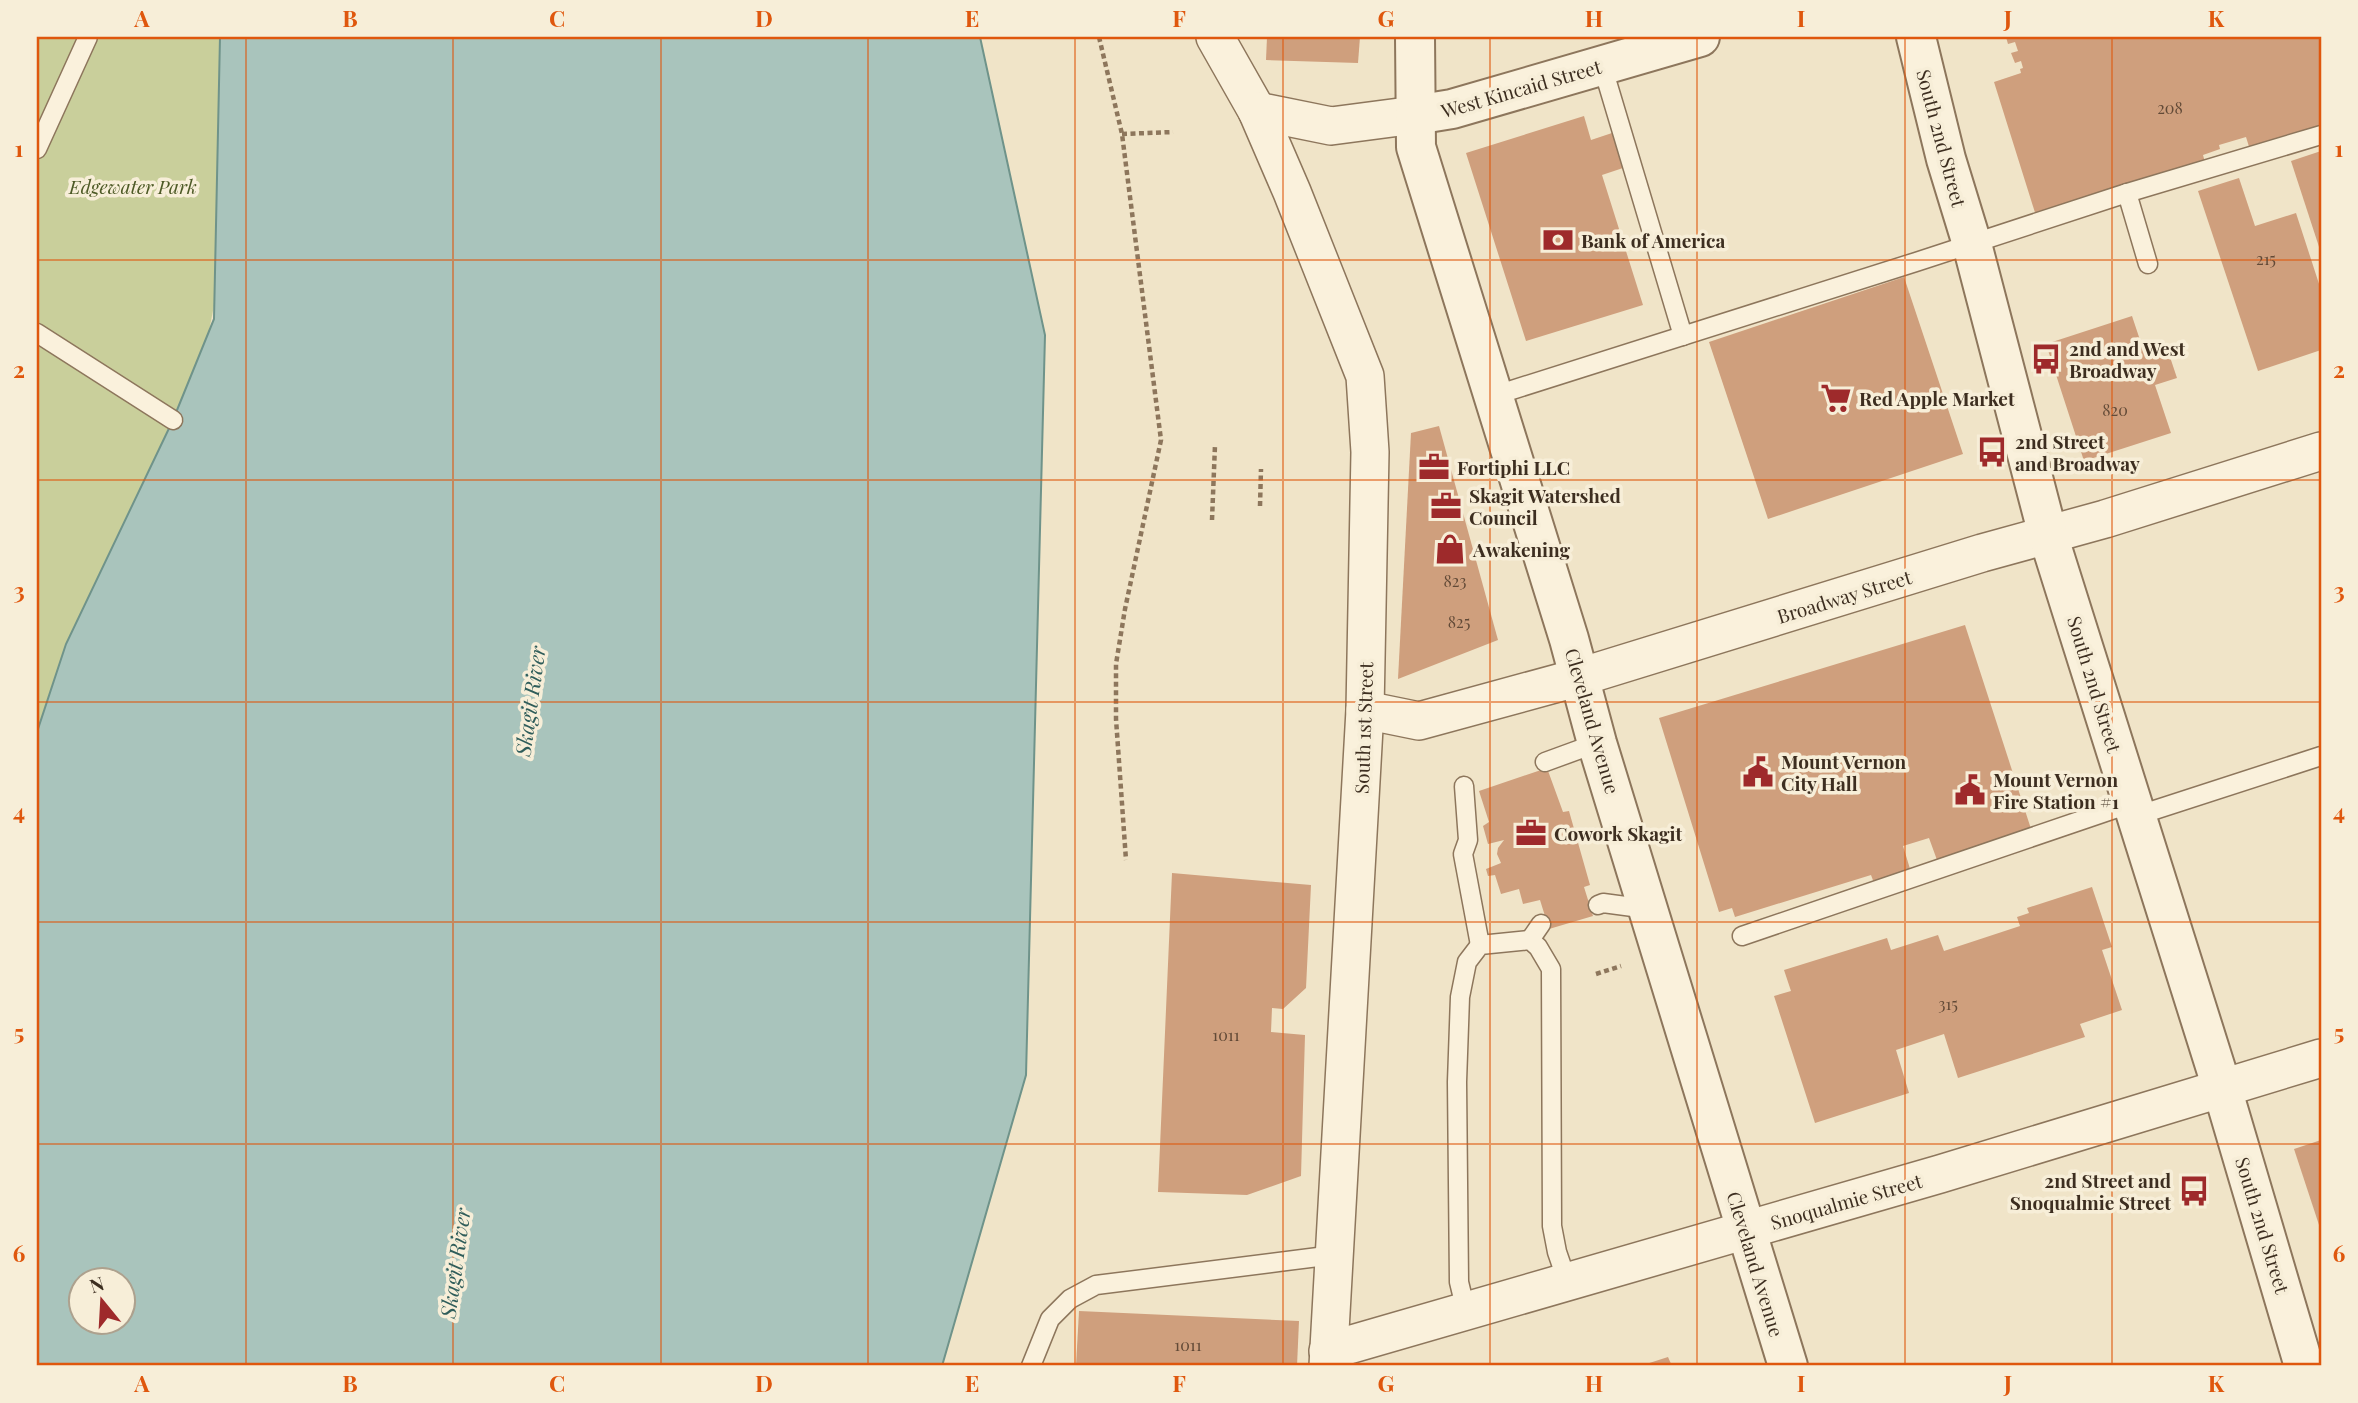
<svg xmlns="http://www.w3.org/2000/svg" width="2358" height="1403" font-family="'Playfair Display',serif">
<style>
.green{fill:#c9cf9b}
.water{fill:#a9c4bc;stroke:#6f938a;stroke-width:2;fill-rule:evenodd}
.building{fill:#cf9f7d}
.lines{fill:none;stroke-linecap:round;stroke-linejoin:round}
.service-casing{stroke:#8d765c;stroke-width:21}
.minor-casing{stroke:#8d765c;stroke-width:40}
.tertiary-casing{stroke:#8d765c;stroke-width:42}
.path{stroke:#8d765c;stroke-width:4.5;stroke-dasharray:5 3.5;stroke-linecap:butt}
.service{stroke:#faf1dc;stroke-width:18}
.minor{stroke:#faf1dc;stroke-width:37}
.tertiary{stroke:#faf1dc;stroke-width:38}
.grid{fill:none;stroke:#df570d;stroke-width:2;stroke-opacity:0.55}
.labels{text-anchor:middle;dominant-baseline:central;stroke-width:7;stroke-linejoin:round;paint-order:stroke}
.number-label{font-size:16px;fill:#624a37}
.street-label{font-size:19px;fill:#3d2e20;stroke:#f7eed8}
.park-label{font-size:19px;font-style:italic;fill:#4d5a26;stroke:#f7eed8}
.poi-label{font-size:19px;font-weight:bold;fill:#3d2e20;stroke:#f7eed8;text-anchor:start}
.water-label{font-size:21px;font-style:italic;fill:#2f5d5a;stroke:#f7eed8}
.neatline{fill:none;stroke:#df570d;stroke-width:2.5}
.grid-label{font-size:23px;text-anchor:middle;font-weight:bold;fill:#df570d}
</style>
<rect width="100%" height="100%" fill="#f0e4c8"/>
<polygon class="green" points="37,37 230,37 231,220 209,331 37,1035"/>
<path class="water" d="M220,37H980L1045,335L1026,1075L942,1366H37V732L66,644L173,420L214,319ZM80,1280H122V1322H80Z"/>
<g class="building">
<polygon points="1267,37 1360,37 1358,63 1266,60"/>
<polygon points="2006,37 2321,37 2321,131 2251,153 2246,137 2219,145 2220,149 2203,155 2206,166 2179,175 2177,169 2167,172 2168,177 2037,219 1994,82 2021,73 2020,69 2023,68 2021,61 2015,63 2011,53 2018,51 2015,42 2008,44"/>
<polygon points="1584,116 1591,140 1621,130 1632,165 1602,175 1643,305 1526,341 1466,153"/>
<polygon points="2321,151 2321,253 2291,161"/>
<polygon points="2239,178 2255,226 2296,213 2321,290 2321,350 2258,371 2198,191"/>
<polygon points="1904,277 1963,454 1768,519 1709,342"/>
<polygon points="2132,316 2143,349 2165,342 2177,378 2155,385 2171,433 2084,461 2046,344"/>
<polygon points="1439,426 1498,640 1398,679 1411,433"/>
<polygon points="1965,625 2032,832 1937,860 1929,838 1903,846 1911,872 1874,883 1871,875 1735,917 1732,908 1719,912 1659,718"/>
<polygon points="1547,768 1563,812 1569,811 1590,885 1584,887 1593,916 1549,929 1540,900 1523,904 1519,889 1501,894 1495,875 1488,876 1486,869 1501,863 1497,854 1498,848 1504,840 1488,844 1483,826 1489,822 1479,791"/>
<polygon points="1172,873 1311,885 1306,988 1283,1009 1272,1008 1271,1032 1305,1035 1301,1176 1247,1195 1158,1192"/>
<polygon points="2092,887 2112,947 2102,950 2122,1010 2080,1024 2085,1037 1958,1078 1944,1034 1896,1050 1909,1093 1815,1123 1774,996 1791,991 1784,970 1887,938 1891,950 1938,935 1944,951 2020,926 2017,917 2029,913 2027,908"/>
<polygon points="2321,1140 2321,1231 2294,1149"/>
<polygon points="1079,1311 1299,1321 1297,1366 1076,1366"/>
<polygon points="1668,1357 1672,1366 1640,1366"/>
</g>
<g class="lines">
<g class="service-casing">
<g id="service">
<polyline points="1602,65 1683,336"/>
<polyline points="37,149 88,37"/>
<polyline points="2127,193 2148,264"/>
<polyline points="37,333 173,420"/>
<polyline points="1493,396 1916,262 2127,193 2321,135"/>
<polyline points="1545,762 1597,743"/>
<polyline points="1464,786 1468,840 1463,854 1480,945"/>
<polyline points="2136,816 2321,756"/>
<polyline points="1598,905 1603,903 1648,909"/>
<polyline points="1742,936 2132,803"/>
<polyline points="1530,940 1541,924"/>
<polyline points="1466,1311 1459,1282 1457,1082 1460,997 1467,962 1480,945 1530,940 1538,947 1551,969 1552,1226 1557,1252 1567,1281"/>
<polyline points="1031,1366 1050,1319 1070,1299 1096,1285 1334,1255"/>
</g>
</g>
<g class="minor-casing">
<g id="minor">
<polyline points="1215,37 1257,111 1292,192 1365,376 1370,452 1365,710 1328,1366"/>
<polyline points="1257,111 1331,126 1415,115"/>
<polyline points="1365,710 1419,721 1580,677 1982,553 2105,519 2321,451"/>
<polyline points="1328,1351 1940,1174 2321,1058"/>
</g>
</g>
<g class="tertiary-casing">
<g id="tertiary">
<polyline points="1415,37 1416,147 1569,639 1597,743 1788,1366"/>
<polyline points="1916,37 1946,159 1972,244 2048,535 2222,1088 2304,1366"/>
<polyline points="1415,115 1452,109 1700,37"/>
</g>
</g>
<g class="path">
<polyline points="1099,37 1122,134 1161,440 1125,609 1116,664 1116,719 1126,860"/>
<polyline points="1122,134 1173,132"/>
<polyline points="1260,506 1261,469"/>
<polyline points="1212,520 1215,445"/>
<polyline points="1596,974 1621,966"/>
</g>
<use href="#service" class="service"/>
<use href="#minor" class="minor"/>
<use href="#tertiary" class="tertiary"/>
</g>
<path class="grid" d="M246,37V1366M453,37V1366M661,37V1366M868,37V1366M1075,37V1366M1283,37V1366M1490,37V1366M1697,37V1366M1905,37V1366M2112,37V1366M37,260H2321M37,480H2321M37,702H2321M37,922H2321M37,1144H2321"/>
<defs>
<g id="bank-bare" transform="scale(2.415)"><path d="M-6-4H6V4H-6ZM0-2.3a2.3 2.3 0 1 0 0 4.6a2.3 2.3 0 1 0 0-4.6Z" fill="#9e2a2b" stroke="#f7eed8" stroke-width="2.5" paint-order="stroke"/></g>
<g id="bus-bare" transform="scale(2.415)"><path d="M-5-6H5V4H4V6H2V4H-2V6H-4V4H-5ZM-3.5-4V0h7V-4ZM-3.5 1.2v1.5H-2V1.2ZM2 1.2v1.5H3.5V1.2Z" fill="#9e2a2b" stroke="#f7eed8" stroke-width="2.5" paint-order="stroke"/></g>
<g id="supermarket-bare" transform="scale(2.415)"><path d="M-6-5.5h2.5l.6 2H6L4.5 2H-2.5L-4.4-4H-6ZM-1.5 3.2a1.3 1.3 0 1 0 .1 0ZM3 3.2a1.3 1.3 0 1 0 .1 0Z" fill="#9e2a2b" stroke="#f7eed8" stroke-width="2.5" paint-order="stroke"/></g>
<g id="office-bare" transform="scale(2.415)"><path d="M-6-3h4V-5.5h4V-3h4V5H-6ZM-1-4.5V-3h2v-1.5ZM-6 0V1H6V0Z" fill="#9e2a2b" stroke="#f7eed8" stroke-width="2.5" paint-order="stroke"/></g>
<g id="shop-bare" transform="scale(2.415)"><path d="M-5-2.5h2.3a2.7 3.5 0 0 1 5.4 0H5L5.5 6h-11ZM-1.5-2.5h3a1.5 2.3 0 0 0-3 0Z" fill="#9e2a2b" stroke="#f7eed8" stroke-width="2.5" paint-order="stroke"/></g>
<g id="civic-bare" transform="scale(2.415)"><path d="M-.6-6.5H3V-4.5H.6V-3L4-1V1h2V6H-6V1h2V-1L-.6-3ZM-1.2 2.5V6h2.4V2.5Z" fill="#9e2a2b" stroke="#f7eed8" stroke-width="2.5" paint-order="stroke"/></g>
</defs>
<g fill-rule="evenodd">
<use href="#bank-bare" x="1558" y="240"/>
<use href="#bus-bare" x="2046" y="359"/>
<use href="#supermarket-bare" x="1836" y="398"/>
<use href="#bus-bare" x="1992" y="452"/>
<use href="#office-bare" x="1434" y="467"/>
<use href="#office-bare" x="1446" y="506"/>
<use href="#shop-bare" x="1450" y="549"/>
<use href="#civic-bare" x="1758" y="772"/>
<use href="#civic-bare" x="1970" y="790"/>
<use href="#office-bare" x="1531" y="833"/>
<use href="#bus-bare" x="2194" y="1191"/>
</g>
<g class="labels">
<g class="number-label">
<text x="2170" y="107">208</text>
<text x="2266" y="258">215</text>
<text x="2115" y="409">820</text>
<text x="1455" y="580">823</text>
<text x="1459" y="621">825</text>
<text x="1948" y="1003">315</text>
<text x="1226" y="1034">1011</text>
<text x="1188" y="1344">1011</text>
</g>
<g class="street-label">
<text transform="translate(1521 88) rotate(-16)">West Kincaid Street</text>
<text transform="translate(1942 138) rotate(75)">South 2nd Street</text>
<text transform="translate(1844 596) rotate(-17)">Broadway Street</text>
<text transform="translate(2095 684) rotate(73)">South 2nd Street</text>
<text transform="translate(1593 721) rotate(74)">Cleveland Avenue</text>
<text transform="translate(1363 728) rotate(-88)">South 1st Street</text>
<text transform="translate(1846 1201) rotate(-16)">Snoqualmie Street</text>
<text transform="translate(2263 1225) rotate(73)">South 2nd Street</text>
<text transform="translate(1756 1264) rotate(73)">Cleveland Avenue</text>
</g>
<g class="park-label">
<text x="133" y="186">Edgewater Park</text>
</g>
<g class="poi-label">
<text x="1581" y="240">Bank of America</text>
<text x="2069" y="348">2nd and West<tspan x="2069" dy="22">Broadway</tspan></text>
<text x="1859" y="398">Red Apple Market</text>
<text x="2015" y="441">2nd Street<tspan x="2015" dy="22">and Broadway</tspan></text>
<text x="1457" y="467">Fortiphi LLC</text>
<text x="1469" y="495">Skagit Watershed<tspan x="1469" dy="22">Council</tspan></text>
<text x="1473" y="549">Awakening</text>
<text x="1781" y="761">Mount Vernon<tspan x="1781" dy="22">City Hall</tspan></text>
<text x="1993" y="779">Mount Vernon<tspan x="1993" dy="22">Fire Station #1</tspan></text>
<text x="1554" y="833">Cowork Skagit</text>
<text x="2171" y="1180" text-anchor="end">2nd Street and<tspan x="2171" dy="22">Snoqualmie Street</tspan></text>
</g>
<g class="water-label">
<text transform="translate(529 701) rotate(-82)">Skagit River</text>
<text transform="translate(454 1263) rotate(-82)">Skagit River</text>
</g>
</g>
<rect width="2358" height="1403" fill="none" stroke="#f7eed8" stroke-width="77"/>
<g transform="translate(102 1301) rotate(342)"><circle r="33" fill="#f7eed8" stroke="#ada18e" stroke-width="2"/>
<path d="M0-5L12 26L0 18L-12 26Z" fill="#9e2a2b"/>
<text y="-10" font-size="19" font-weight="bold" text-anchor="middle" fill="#3d2e20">N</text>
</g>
<rect x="38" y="38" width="2282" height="1326" class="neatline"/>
<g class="grid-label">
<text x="142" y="27">A</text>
<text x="350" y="27">B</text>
<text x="557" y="27">C</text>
<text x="764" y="27">D</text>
<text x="972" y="27">E</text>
<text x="1179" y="27">F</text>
<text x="1386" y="27">G</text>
<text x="1594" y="27">H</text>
<text x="1801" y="27">I</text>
<text x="2008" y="27">J</text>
<text x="2216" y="27">K</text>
<text x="19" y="157">1</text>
<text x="2339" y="157">1</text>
<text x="19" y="378">2</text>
<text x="2339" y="378">2</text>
<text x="19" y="599">3</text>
<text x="2339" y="599">3</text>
<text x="19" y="820">4</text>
<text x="2339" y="820">4</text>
<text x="19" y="1041">5</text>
<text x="2339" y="1041">5</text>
<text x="19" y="1262">6</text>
<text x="2339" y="1262">6</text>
<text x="142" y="1392">A</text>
<text x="350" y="1392">B</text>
<text x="557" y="1392">C</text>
<text x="764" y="1392">D</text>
<text x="972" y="1392">E</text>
<text x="1179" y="1392">F</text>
<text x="1386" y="1392">G</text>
<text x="1594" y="1392">H</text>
<text x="1801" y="1392">I</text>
<text x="2008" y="1392">J</text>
<text x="2216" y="1392">K</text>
</g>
</svg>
